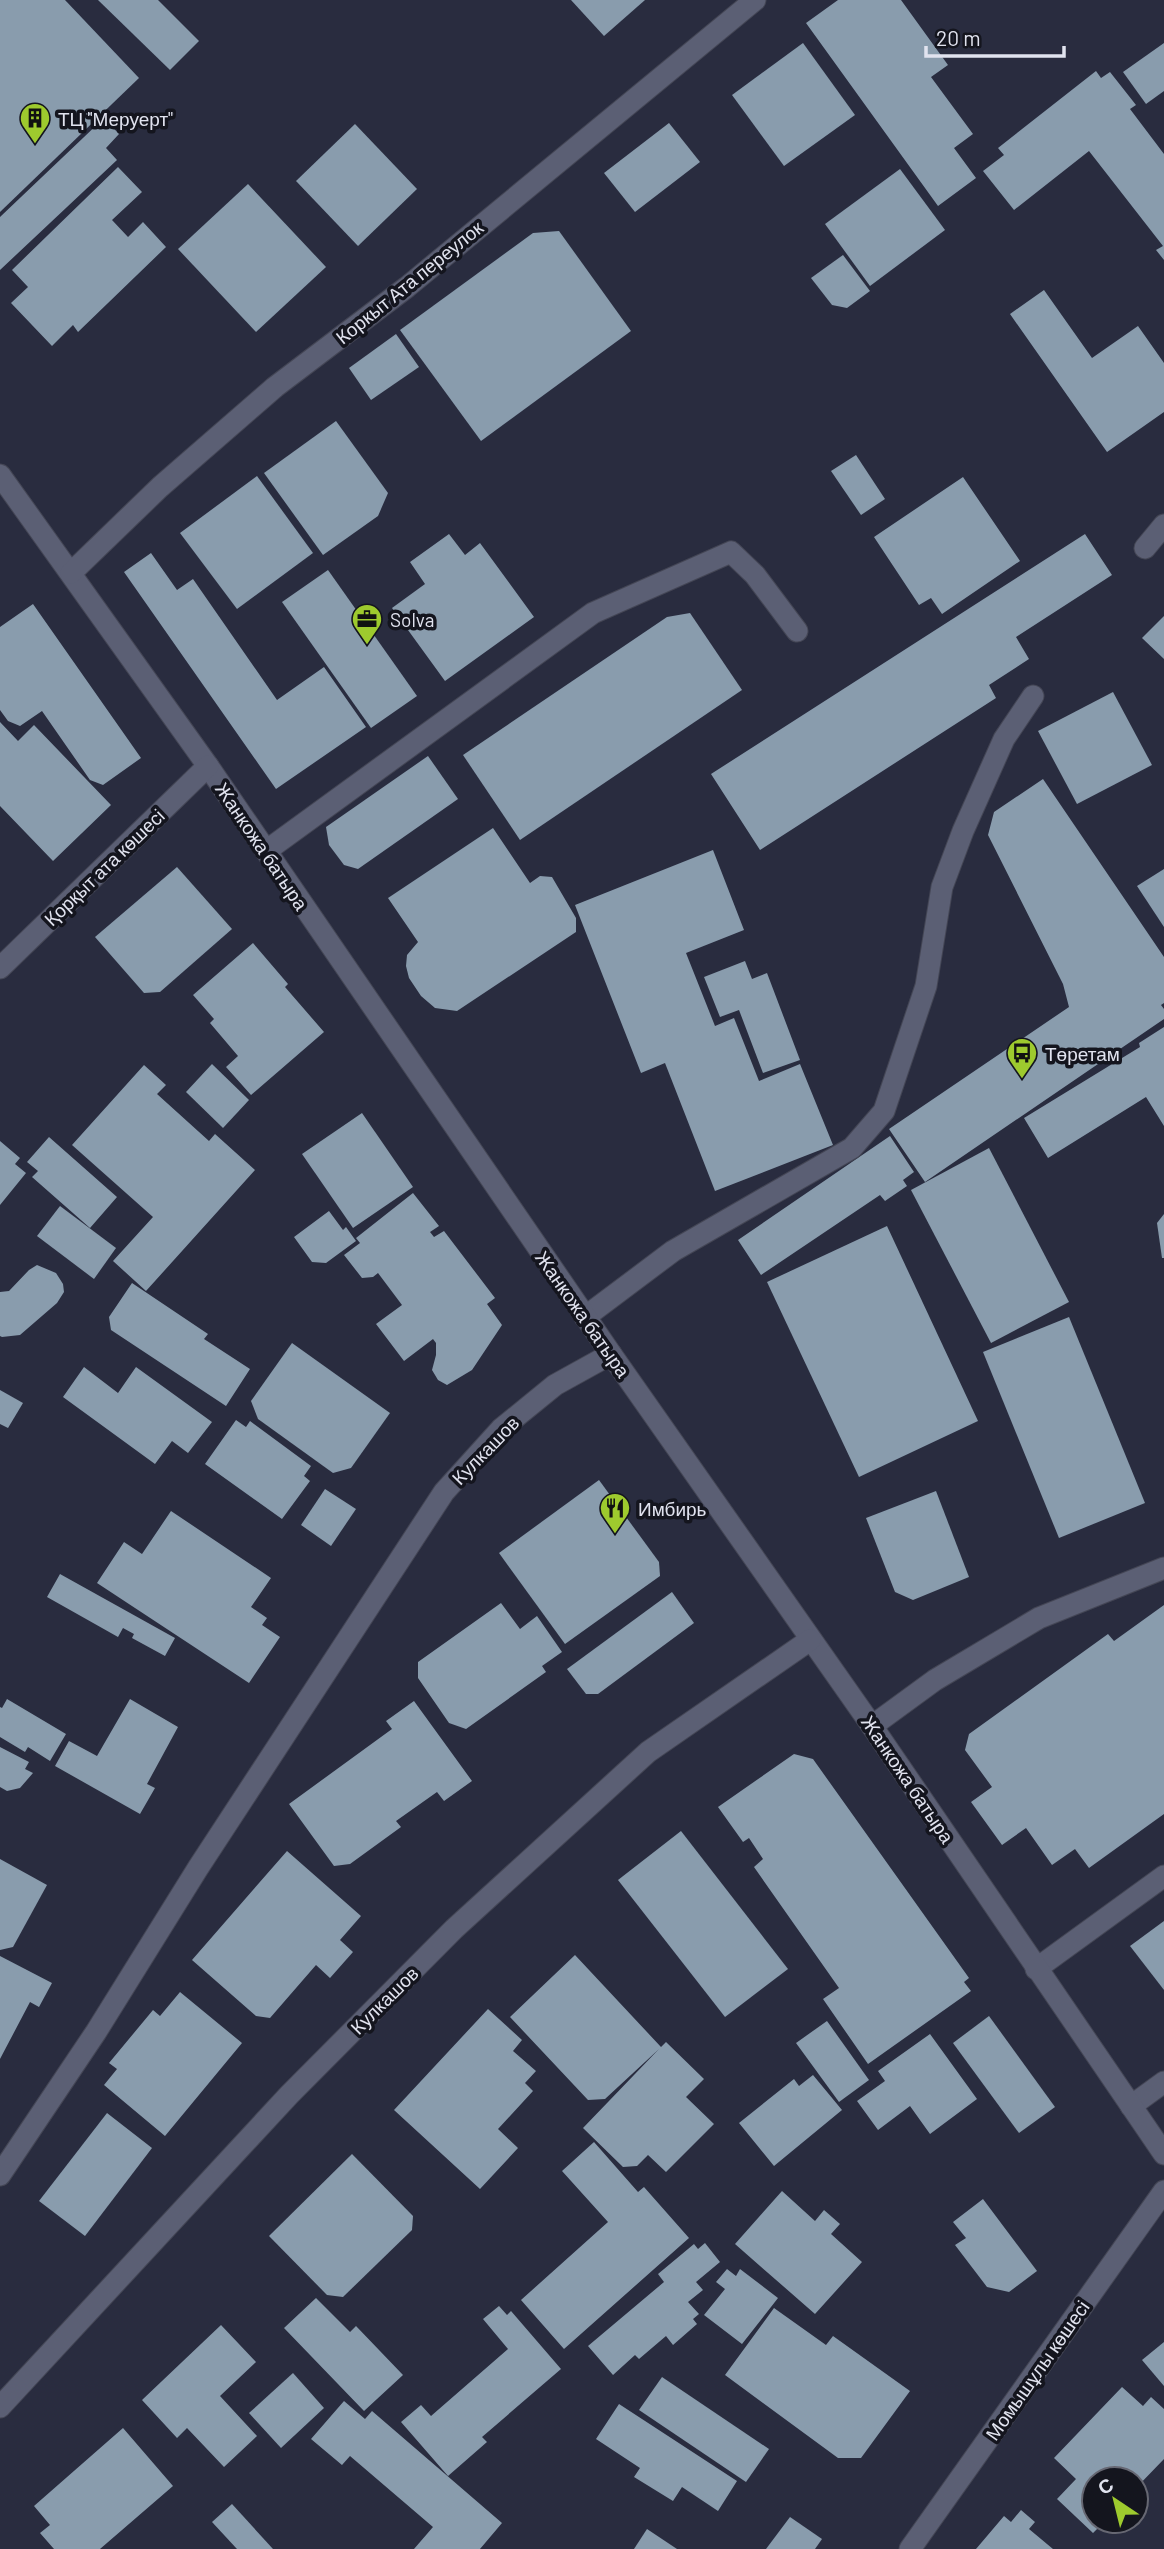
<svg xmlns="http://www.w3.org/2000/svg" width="1164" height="2549" font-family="Barlow,sans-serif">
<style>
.building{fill:#899cad}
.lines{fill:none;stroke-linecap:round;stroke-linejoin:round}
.lane-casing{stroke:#444655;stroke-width:23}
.street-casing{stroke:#444655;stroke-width:23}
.lane{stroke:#5b5f74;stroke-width:21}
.street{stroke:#5b5f74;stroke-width:21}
.labels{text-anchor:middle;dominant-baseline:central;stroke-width:7;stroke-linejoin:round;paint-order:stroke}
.poi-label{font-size:19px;fill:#e1e3ef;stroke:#14151e;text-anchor:start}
.street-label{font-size:19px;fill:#e1e3ef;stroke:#14151e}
</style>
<rect width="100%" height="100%" fill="#292c3f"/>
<g class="building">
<polygon points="0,0 65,0 139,78 0,212"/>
<polygon points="98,0 158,0 199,41 170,70"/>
<polygon points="571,0 645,0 604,36"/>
<polygon points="838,0 901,0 948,65 931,77 973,134 954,148 976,178 938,206 806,23"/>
<polygon points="803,43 855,115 784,166 732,95"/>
<polygon points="1164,43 1164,91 1146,104 1123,72"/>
<polygon points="1096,71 1101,78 1110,72 1136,105 1130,109 1164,154 1164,260 1156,250 1163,246 1089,151 1014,210 983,171 1004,155 998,148"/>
<polygon points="104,118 119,134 106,148 117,160 0,270 0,217"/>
<polygon points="669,123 700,162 635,212 604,173"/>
<polygon points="355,124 417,189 358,246 296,181"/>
<polygon points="118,167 142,192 112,220 128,237 143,222 166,247 78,332 73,325 52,346 11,303 28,287 12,270"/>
<polygon points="900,169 945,230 870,286 825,224"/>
<polygon points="248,184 326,267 256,332 178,249"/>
<polygon points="559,231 631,331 481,441 400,330 533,233"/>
<polygon points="843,255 870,291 847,308 832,305 811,278"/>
<polygon points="1044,290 1092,358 1138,326 1164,363 1164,412 1107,452 1010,314"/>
<polygon points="396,334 419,367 371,400 349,368"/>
<polygon points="336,421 388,493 378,516 323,555 264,473"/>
<polygon points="856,455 885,499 861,515 831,471"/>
<polygon points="257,476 313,553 237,609 180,533"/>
<polygon points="963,477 1020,561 942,614 931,598 919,605 874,537"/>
<polygon points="449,534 465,555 480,543 534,617 445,681 392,608 425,584 410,562"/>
<polygon points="1085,534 1112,575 1016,637 1029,659 989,685 996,698 760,850 711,774"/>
<polygon points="151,553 177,590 193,579 277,700 324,667 366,727 276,789 124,572"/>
<polygon points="328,570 417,696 371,728 282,602"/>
<polygon points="33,604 141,758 103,785 90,780 42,711 20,726 8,721 0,710 0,627"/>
<polygon points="690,613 742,690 520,840 463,755 667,617"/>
<polygon points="1164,616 1164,659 1142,638"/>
<polygon points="1113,692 1152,765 1077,804 1038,731"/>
<polygon points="0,722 18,741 34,725 111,805 53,861 0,806"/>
<polygon points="428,756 458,799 358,869 344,865 329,845 326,827"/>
<polygon points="1043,779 1164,957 1164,1003 1161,1005 1164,1009 1164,1019 925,1182 889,1129 1069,1007 1063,984 988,835 994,812"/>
<polygon points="493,828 530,883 540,876 552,877 576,918 576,932 457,1011 435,1008 421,996 409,978 406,966 407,955 418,942 388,898"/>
<polygon points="713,850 744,930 686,953 715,1026 734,1018 759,1081 800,1064 833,1145 715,1191 665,1063 641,1073 575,905"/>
<polygon points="177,867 232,929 160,992 144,993 95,937"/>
<polygon points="1164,869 1164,927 1137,886"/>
<polygon points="253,943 288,984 285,987 324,1032 251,1095 226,1067 238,1056 210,1023 214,1019 193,995"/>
<polygon points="745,961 752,979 767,973 800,1060 763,1073 739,1010 720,1017 704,977"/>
<polygon points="1164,1027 1164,1126 1146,1097 1048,1158 1024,1118 1140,1047 1139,1043"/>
<polygon points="212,1064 249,1100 223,1128 186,1092"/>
<polygon points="144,1065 166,1085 157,1094 209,1141 215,1134 255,1170 146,1291 113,1261 153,1217 72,1145"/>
<polygon points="362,1113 413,1187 353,1228 302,1154"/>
<polygon points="890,1136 914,1172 903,1180 907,1186 885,1201 880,1195 761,1275 738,1240"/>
<polygon points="49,1137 117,1197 90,1228 32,1177 38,1171 27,1162"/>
<polygon points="0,1141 20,1158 15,1164 26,1173 0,1205"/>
<polygon points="989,1148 1069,1302 991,1343 911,1190"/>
<polygon points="413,1193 439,1226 430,1232 434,1237 444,1231 495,1298 487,1304 502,1325 472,1370 447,1385 438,1380 432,1370 436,1355 436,1343 433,1339 404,1361 376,1324 402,1305 378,1273 373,1277 362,1278 344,1255 360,1243 356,1238"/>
<polygon points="60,1206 116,1248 94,1279 37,1236"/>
<polygon points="329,1211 343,1230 346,1227 356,1241 326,1263 312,1262 294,1237"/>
<polygon points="1164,1214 1164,1258 1162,1258 1157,1223"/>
<polygon points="887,1226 978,1421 859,1477 767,1282"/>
<polygon points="37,1265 56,1273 63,1284 64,1292 57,1303 20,1335 2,1337 0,1336 0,1292 9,1291 29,1270"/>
<polygon points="132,1283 208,1334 204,1339 250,1369 226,1406 111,1330 109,1317"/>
<polygon points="1069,1317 1145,1503 1059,1538 983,1352"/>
<polygon points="292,1343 390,1413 351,1468 333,1473 258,1419 251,1401"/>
<polygon points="84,1367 118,1393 136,1367 212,1422 188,1453 172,1441 155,1464 63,1397"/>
<polygon points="0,1390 23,1403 8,1428 0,1424"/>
<polygon points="236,1420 246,1427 250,1421 311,1466 304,1476 310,1481 282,1519 205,1464"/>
<polygon points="599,1480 659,1562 660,1576 565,1644 499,1553"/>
<polygon points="325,1489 356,1509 331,1546 301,1525"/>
<polygon points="936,1491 969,1577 913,1600 895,1592 866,1518"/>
<polygon points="171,1511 271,1578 251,1607 267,1618 262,1625 280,1637 249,1683 97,1583 124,1542 142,1554"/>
<polygon points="60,1574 175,1638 165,1656 132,1638 134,1634 123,1628 118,1637 47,1597"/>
<polygon points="672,1592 694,1623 598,1694 586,1694 567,1669"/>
<polygon points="501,1603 520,1629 537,1616 562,1652 542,1666 546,1672 466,1729 449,1723 418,1678 418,1662"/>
<polygon points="1164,1605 1164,1814 1089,1868 1075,1849 1052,1865 1026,1828 1002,1845 971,1802 992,1787 965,1750 969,1734 1108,1634 1114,1641"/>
<polygon points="7,1699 66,1734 50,1761 28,1747 25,1752 0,1737 0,1707 2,1708"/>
<polygon points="130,1699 178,1727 147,1784 155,1788 140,1814 55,1766 69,1741 97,1756"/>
<polygon points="414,1701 472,1781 444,1801 437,1792 396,1821 401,1827 350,1864 334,1866 289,1804 392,1729 386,1721"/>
<polygon points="0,1747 29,1762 25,1769 33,1773 20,1788 7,1791 0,1787"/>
<polygon points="794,1754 813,1759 969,1978 964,1982 971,1991 868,2064 823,1999 839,1988 754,1867 763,1859 749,1838 743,1842 718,1807"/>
<polygon points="681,1831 788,1969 725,2017 618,1880"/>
<polygon points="287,1851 361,1916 340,1940 353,1952 330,1978 316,1965 270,2018 256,2016 192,1960"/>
<polygon points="0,1859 47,1885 13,1947 0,1950"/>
<polygon points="1164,1921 1164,1990 1130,1946"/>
<polygon points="575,1955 661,2047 666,2042 704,2079 686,2097 714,2124 666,2172 648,2155 637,2166 623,2167 583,2128 659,2049 605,2099 588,2100 510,2017"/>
<polygon points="0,1956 52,1983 39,2007 30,2002 0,2059"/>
<polygon points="180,1992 242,2043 165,2136 104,2085 117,2069 109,2063 153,2010 160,2016"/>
<polygon points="488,2009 522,2040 513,2051 536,2071 525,2083 533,2091 498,2129 518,2148 480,2189 394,2110"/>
<polygon points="989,2016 1055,2107 1019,2133 953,2043"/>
<polygon points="827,2021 869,2080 839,2102 796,2043"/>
<polygon points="930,2034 977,2099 930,2134 910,2106 878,2130 857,2101 885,2081 878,2071"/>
<polygon points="813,2075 842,2110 774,2166 739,2123 794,2079 799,2086"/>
<polygon points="107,2113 152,2148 85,2236 39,2201"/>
<polygon points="594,2142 638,2192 644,2187 689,2238 564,2349 521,2300 608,2222 562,2171"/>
<polygon points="352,2154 413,2216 412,2230 343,2297 327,2295 269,2236"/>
<polygon points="782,2191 815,2221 824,2210 840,2224 831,2234 862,2262 815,2314 735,2244"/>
<polygon points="983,2199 1037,2271 1009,2292 987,2287 955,2245 966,2238 953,2222"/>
<polygon points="705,2243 720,2262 696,2282 703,2290 688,2302 699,2314 693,2319 697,2324 673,2345 666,2336 639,2359 635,2355 613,2375 588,2346 664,2282 658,2274 694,2244 698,2249"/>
<polygon points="727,2269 736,2276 740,2269 778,2298 742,2344 704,2315 725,2289 716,2282"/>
<polygon points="316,2298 350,2332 356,2326 403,2375 364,2411 284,2328"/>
<polygon points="499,2306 507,2315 511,2311 561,2369 482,2437 487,2442 448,2476 401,2422 421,2405 431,2416 508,2349 483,2319"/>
<polygon points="774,2308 826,2345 833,2336 910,2391 861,2458 838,2458 725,2375"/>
<polygon points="221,2325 256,2362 220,2396 257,2436 224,2467 187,2428 177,2438 142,2400"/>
<polygon points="1164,2342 1164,2386 1142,2360"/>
<polygon points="293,2373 324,2408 281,2448 249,2413"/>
<polygon points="662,2377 769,2449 746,2482 639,2410"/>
<polygon points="1122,2387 1143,2406 1151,2397 1164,2409 1164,2459 1136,2488 1136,2479 1094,2479 1094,2521 1105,2521 1093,2533 1057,2499 1076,2479 1054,2458"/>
<polygon points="344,2401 365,2419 372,2411 502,2523 480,2549 414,2549 433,2527 350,2456 342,2465 311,2439"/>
<polygon points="619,2404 737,2481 718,2511 682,2487 673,2501 634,2477 640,2468 596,2439"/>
<polygon points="123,2428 173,2486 100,2549 54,2549 40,2533 50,2525 34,2506"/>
<polygon points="232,2504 273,2549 237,2549 212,2522"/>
<polygon points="1021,2510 1035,2522 1029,2529 1053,2549 976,2549 1004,2516 1011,2522"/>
<polygon points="790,2517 822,2539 815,2549 766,2549"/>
<polygon points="647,2529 677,2549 634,2549"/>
</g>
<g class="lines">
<g class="lane-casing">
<g id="lane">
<polyline points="585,1317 673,1251 852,1148 884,1111 926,986 942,887 963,831 1004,739 1033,696"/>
<polyline points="1036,1969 1164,1876"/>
<polyline points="1131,2106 1164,2082"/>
</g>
</g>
<g class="street-casing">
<g id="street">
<polyline points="0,475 208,766 611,1354 872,1726 1164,2154"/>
<polyline points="1145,548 1164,525"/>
<polyline points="71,573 160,487 275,387 407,287 755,0"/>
<polyline points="266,851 593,613 731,552 755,575 797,631"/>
<polyline points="0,968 208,766"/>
<polyline points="872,1726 935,1680 1039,1618 1164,1568"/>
<polyline points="0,2175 96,2032 198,1868 444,1492 501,1429 555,1385 611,1354"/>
<polyline points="0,2407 289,2095 454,1929 648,1752 810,1640"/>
<polyline points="910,2549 1164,2191"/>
</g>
</g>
<use href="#lane" class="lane"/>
<use href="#street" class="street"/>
</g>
<defs>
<g id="building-pin" transform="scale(1.575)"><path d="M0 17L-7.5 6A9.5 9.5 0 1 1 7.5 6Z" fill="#9eca2e" stroke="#14151e"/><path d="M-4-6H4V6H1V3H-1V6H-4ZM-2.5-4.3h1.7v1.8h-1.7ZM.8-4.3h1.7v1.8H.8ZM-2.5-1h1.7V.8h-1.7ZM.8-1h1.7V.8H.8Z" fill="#111"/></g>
<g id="office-pin" transform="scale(1.575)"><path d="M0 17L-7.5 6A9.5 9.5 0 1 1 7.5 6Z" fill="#9eca2e" stroke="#14151e"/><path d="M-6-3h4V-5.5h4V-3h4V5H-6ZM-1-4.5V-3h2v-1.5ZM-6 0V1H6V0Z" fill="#111"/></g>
<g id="bus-pin" transform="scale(1.575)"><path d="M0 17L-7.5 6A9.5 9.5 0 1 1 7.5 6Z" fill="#9eca2e" stroke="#14151e"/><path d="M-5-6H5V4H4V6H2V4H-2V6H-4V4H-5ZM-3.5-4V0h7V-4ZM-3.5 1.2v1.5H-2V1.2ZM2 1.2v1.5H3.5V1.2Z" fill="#111"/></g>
<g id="restaurant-pin" transform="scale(1.575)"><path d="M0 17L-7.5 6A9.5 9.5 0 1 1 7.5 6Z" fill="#9eca2e" stroke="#14151e"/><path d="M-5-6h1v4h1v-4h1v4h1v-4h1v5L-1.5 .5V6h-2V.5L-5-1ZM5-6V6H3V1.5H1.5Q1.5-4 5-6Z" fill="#111"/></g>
</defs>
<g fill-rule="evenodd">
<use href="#building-pin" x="35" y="118"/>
<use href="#office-pin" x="367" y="619"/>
<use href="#bus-pin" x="1022" y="1053"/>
<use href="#restaurant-pin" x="615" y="1508"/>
</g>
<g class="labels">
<g class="poi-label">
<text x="58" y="118">ТЦ "Меруерт"</text>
<text x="390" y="619">Solva</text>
<text x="1045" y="1053">Төретам</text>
<text x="638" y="1508">Имбирь</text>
</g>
<g class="street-label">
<text transform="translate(409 282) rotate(-39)">Коркыт Ата переулок</text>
<text transform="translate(262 846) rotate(56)">Жанкожа батыра</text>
<text transform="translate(104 867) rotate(-44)">Қорқыт ата көшесі</text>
<text transform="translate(583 1314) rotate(55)">Жанкожа батыра</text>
<text transform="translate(485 1450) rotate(-46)">Кулкашов</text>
<text transform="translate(908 1779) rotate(56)">Жанкожа батыра</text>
<text transform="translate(384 2000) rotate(-45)">Кулкашов</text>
<text transform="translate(1037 2370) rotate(-55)">Момышұлы көшесі</text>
</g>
</g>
<g transform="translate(1115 2500) rotate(325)"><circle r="33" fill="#14151e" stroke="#666772" stroke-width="2"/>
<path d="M0-5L12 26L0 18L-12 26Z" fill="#9eca2e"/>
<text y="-10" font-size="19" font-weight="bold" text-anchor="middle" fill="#e1e3ef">С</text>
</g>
<path d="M926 46v10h138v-10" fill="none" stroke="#e1e3ef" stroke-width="3.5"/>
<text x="936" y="46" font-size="21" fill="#e1e3ef" stroke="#14151e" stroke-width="5" paint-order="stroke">20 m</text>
</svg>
